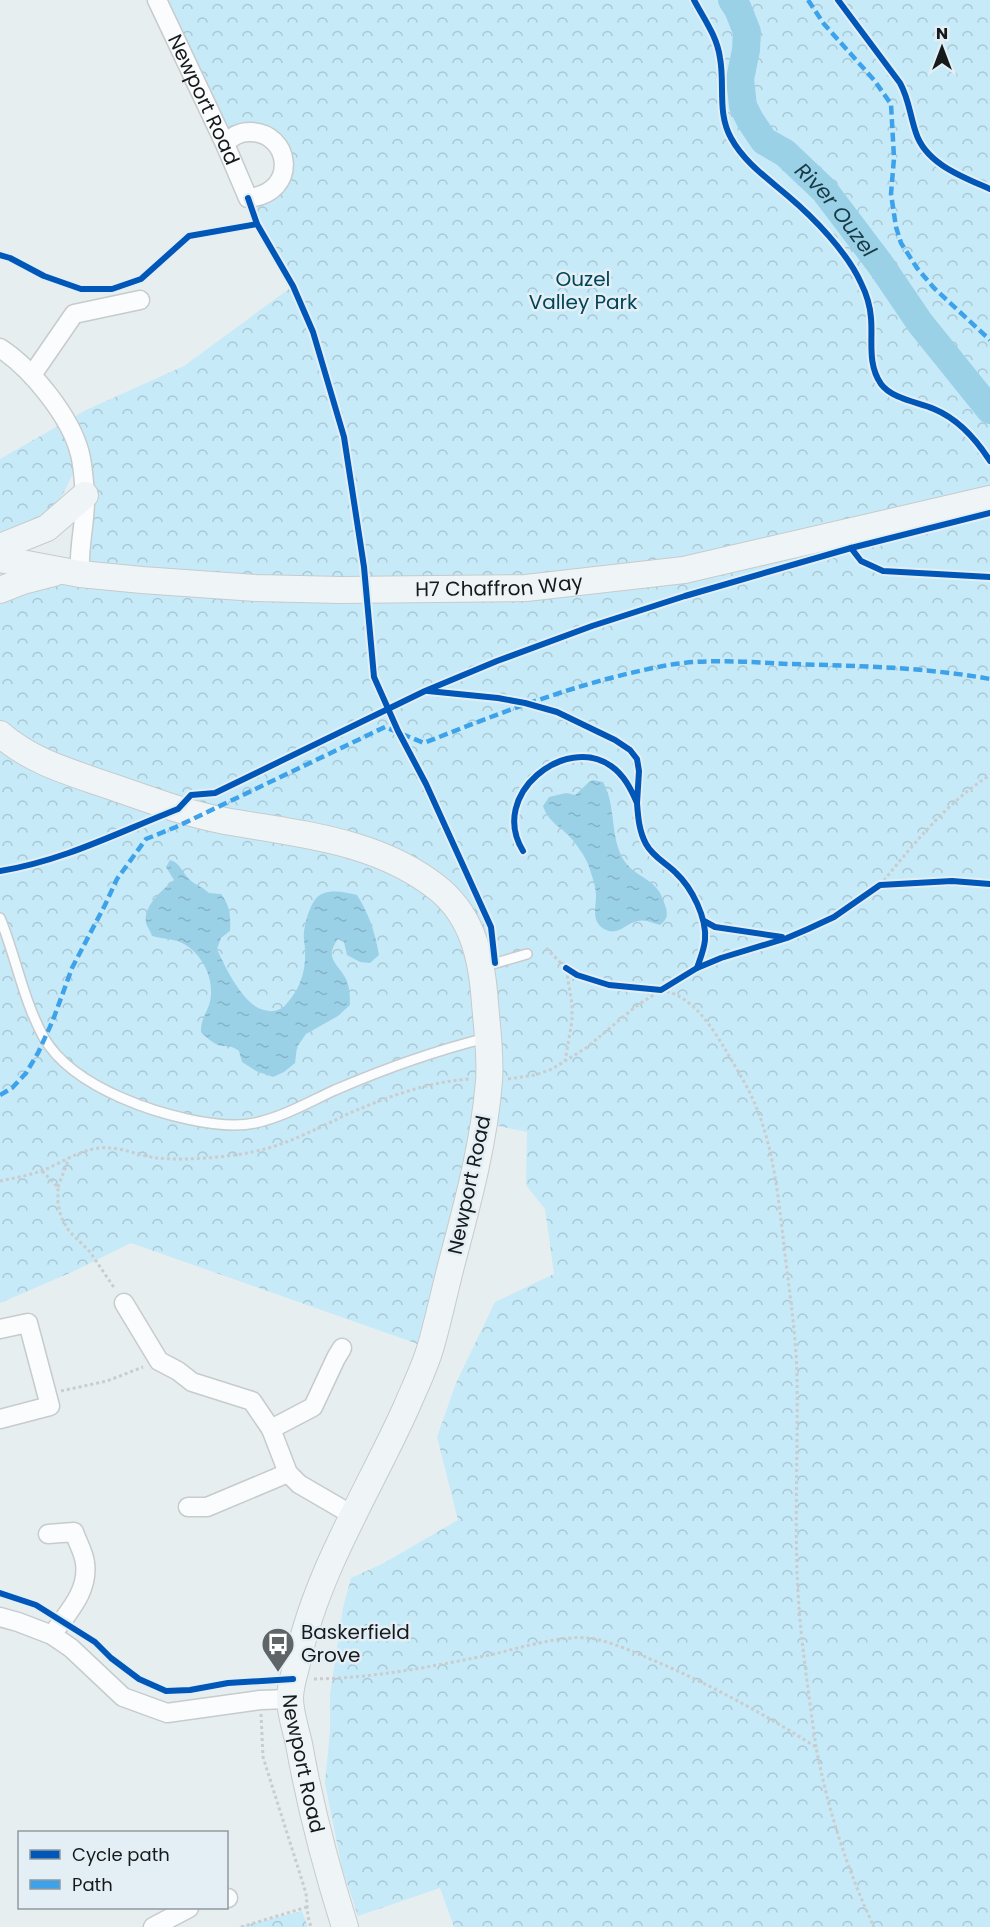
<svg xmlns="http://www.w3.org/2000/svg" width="990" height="1927" font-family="Poppins,sans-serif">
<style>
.park{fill:url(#park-crowns)}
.water{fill:url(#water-ripples)}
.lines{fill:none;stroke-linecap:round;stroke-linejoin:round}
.river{stroke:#9bd1e7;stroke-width:28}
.lane-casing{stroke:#c6cbcd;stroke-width:12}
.street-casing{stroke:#c6cbcd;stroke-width:21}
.secondary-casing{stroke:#c6cbcd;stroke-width:28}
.path{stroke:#cacccd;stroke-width:3;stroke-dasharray:3 3;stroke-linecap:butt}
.lane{stroke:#fbfcfd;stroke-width:9}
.street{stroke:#fbfcfd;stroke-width:18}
.secondary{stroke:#eff5f7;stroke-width:26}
.quiet{stroke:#3da2ea;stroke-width:4.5;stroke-dasharray:9 4.5;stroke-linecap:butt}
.cycleway-casing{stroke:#e3eff4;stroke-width:10}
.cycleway{stroke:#0057b8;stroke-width:6}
.labels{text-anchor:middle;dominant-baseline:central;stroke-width:5;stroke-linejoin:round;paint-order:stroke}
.street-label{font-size:20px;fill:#161a1c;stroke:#e3eff4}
.park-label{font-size:20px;fill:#004458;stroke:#e3eff4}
.poi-label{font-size:20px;fill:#161a1c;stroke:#e3eff4;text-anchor:start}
.water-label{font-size:21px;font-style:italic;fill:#173a47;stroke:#e3eff4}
</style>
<defs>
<pattern id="park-crowns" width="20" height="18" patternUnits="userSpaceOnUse" patternTransform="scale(1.5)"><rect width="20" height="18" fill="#c7eaf8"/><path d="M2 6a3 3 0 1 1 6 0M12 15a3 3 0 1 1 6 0" fill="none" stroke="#aac8d4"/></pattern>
<pattern id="water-ripples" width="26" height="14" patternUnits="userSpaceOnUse" patternTransform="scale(1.5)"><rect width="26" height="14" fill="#9bd1e7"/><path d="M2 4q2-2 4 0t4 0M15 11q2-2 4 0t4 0" fill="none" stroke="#85b3c6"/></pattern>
</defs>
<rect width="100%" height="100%" fill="#e7eef0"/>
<g class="park">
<path d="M157,0H990V1927H454L440,1888L358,1916L342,1868L325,1783L330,1731V1694L343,1608L351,1578L382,1564L458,1520L437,1437L456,1383L495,1302L554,1274L545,1209L526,1185L527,1132L484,1123L429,1351L415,1343L131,1243L72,1272L0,1303V559L80,573L79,455C70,483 60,509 32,525C22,530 10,532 0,536V459L86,410L184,366L293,286L257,224L248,198L282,176L272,140H229Z"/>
<polygon points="302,1911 308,1927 238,1927"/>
</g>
<g class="water">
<path d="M593,780L603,782C617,807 609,838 625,862C640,881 657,877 665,905C668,914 668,919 660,925C653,923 645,919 638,921C625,923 619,937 604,929C591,921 596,908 596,895C596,886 591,873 588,864C584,855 577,845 570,837C559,825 549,823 543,806L549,797L566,793L575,795C582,790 585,784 593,780Z"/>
<path d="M170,860C180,863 181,870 188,878C194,885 202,886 209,893L221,894C230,906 231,915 230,931L221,938L217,949C225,967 243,1005 264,1010C274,1013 282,1010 288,1002C301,987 306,970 305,950C305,944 303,938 304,932C305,922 309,909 314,901C323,887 344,892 357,895C369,914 375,932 379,955L370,963L360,962L347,955L344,942L338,939C324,958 337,963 345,977C350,986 350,996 350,1005L338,1016L306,1034L297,1047L295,1063L284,1072L273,1077L256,1071L242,1062L239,1051C229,1044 228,1048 218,1045C211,1042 206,1037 201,1032C201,1019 205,1016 209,1005C216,984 205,956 184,944C176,939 162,939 152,936C151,932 147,927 146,923C143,905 163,890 174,880L166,867Z"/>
</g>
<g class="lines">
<path class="river" id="s1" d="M732,0L738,9L747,32L746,50L740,79L743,106L750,120L764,141L785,153L824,190L880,264L920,323L990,410"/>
<g class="lane-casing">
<g id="lane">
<path d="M0,918C16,957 23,1000 44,1038C61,1067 92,1085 122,1098C156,1113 219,1131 255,1123C283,1117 309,1102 335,1090C384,1069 434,1051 486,1038"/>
<polyline points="482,967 527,954"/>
</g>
</g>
<g class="street-casing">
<g id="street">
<path id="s2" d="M157,0L225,144L248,198C300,193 291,131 249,132C240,132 231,137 225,144"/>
<path d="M0,348C31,368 71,417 80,454C83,466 84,482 85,495C86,521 78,547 80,574"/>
<polyline points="32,375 74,314 140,300"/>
<polyline points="124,1303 159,1361 178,1371 192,1382 252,1401 271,1429 288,1473 299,1484 354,1516"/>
<polyline points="0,1329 28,1323 50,1406 0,1419"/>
<polyline points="271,1429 313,1407 336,1358 342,1348"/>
<polyline points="188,1507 207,1507 288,1473"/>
<path d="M48,1534L74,1532C77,1541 84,1553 85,1563C89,1592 67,1613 52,1635"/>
<polyline points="0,1617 18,1622 52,1635 71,1648 123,1697 167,1713 260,1700 290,1699"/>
<polyline points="226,1898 228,1898"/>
<polyline points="153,1927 189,1908"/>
</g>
</g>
<g class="secondary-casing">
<g id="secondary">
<polyline points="0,547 47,528 85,495"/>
<path id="s3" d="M0,559L80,574L142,580L256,588L341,590L526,588L684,570L990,499"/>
<polyline points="0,590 23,581 54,573"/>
<path id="s4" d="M0,734C28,759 63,770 98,782C140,796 182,813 225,821C299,834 379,840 440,890C474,919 482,961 485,1003C487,1029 491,1055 489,1081C484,1144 467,1205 451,1266C444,1293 438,1322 430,1349C424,1369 414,1389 406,1408C369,1490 317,1571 298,1659C295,1672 290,1686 290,1698C290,1713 296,1730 299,1744C310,1806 326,1867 345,1927"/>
</g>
</g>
<g class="path">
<path d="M880,885C913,845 946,803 990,775"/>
<polyline points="704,921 715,927 786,938"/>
<polyline points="546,948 566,968 572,1004 572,1021 565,1061"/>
<path d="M566,968L577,975L609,985L661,990L697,968C700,959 704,950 705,940C707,918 692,888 676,873C666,863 653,857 646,844C639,831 638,817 637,803"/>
<polyline points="697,968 721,958 787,938 808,929 834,917 880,885 952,881 990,884"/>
<path d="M508,1079L535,1075L552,1069L586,1048L635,1007L661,990C691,995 710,1024 725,1049C736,1068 749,1088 757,1109C773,1149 778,1194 783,1237C788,1283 796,1330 797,1377C798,1442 795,1507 797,1572C799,1630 808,1689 816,1747"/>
<polyline points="42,1171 58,1187 58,1203 61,1217 69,1231 90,1252 115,1289"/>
<path d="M0,1181C15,1178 30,1175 44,1170C63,1162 86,1146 108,1148C123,1148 141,1156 157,1158C187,1161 236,1157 265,1149C298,1140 327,1123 357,1110C392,1095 433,1081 471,1079"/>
<polyline points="58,1187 69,1158"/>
<polyline points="61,1391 107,1381 143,1367"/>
<path d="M314,1679C376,1678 434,1666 494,1654C519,1648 563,1635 588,1638C607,1640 626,1649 643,1656C704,1681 761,1712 816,1747C828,1810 847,1869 874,1927"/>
<polyline points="261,1714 263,1757 306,1893 308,1917 311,1927"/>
<polyline points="241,1927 307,1907"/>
</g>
<use href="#lane" class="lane"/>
<use href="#street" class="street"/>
<use href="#secondary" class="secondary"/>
<g class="quiet">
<polyline points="808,0 824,24 874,80 891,104 894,158 891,194 896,227 901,243 917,268 934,288 990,340"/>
<path d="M0,1095L12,1088L26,1073L38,1053L53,1020L72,968L105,905L117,879L146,839L176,827L385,727L424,743C502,712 580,682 663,666C704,658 748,662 790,664C857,666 924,667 990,679"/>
</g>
<g class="cycleway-casing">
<g id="cycleway">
<path d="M694,0C704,19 717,36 720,58C725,85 717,113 731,138C744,162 767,178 788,196C814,218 847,252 861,283C866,293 870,305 871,318C873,340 867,364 881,384C892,399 918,402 934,409C958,419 976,439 990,461"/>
<path d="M838,0L900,83C909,99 910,116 916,133C926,164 963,177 990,189"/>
<polyline points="248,198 257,224 293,286 313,332 344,437 364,567 374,677 398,731 426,784 491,927 495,963"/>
<polyline points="0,255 10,258 44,276 81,289 112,289 141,279 189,236 257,224"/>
<polyline points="851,548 861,561 883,571 990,577"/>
<path d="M428,691L498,698L525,703L557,712L615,740L630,750L637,759L639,771L637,803C631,789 624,775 611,766C566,734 488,794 523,851"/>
<path d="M0,871C63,861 119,832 178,809L191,795L215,793L425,691L497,661L592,626L685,596L851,548L990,513"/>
<polyline points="704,921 715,927 782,937"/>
<path d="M566,968L577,975L609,985L661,990L697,968C700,959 704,950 705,940C707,918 692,888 676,873C666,863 653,857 646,844C639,831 638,817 637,803"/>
<polyline points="697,968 721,958 787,938 808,929 834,917 880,885 952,881 990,884"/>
<polyline points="0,1593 36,1605 95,1642 111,1658 139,1679 166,1691 190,1690 228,1683 293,1679"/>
</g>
</g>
<use href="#cycleway" class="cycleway"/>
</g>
<defs>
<g id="bus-pin" transform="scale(1.725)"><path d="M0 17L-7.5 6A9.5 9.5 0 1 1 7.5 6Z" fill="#5f6466" stroke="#e3eff4"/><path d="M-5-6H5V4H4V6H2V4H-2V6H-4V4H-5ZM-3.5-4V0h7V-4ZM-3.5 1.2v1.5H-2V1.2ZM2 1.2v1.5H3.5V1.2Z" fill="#fff"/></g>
</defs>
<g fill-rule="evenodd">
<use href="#bus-pin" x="278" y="1644"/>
</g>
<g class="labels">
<g class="street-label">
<text stroke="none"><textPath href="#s2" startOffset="110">Newport Road</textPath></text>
<text stroke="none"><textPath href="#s3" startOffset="501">H7 Chaffron Way</textPath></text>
<text transform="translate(469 1185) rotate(-78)">Newport Road</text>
<text stroke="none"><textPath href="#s4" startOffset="1394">Newport Road</textPath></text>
</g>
<g class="park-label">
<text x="583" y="279">Ouzel<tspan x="583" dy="23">Valley Park</tspan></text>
</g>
<g class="poi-label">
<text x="301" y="1632">Baskerfield<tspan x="301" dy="23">Grove</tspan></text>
</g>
<g class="water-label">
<text stroke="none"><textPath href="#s1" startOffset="252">River Ouzel</textPath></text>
</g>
</g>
<rect x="18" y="1831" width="210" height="78" fill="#e3eff4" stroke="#919a9e" stroke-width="1.5"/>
<rect x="30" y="1850" width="30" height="9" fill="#0057b8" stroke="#919a9e" stroke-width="1.5"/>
<text x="72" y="1861" font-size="18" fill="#161a1c">Cycle path</text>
<rect x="30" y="1880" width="30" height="9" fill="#3da2ea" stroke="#919a9e" stroke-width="1.5"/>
<text x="72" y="1891" font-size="18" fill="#161a1c">Path</text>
<g transform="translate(942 48)" stroke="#e3eff4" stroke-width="4.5" paint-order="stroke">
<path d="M0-4.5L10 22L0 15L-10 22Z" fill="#161a1c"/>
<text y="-9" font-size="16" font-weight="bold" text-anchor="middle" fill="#161a1c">N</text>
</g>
</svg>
